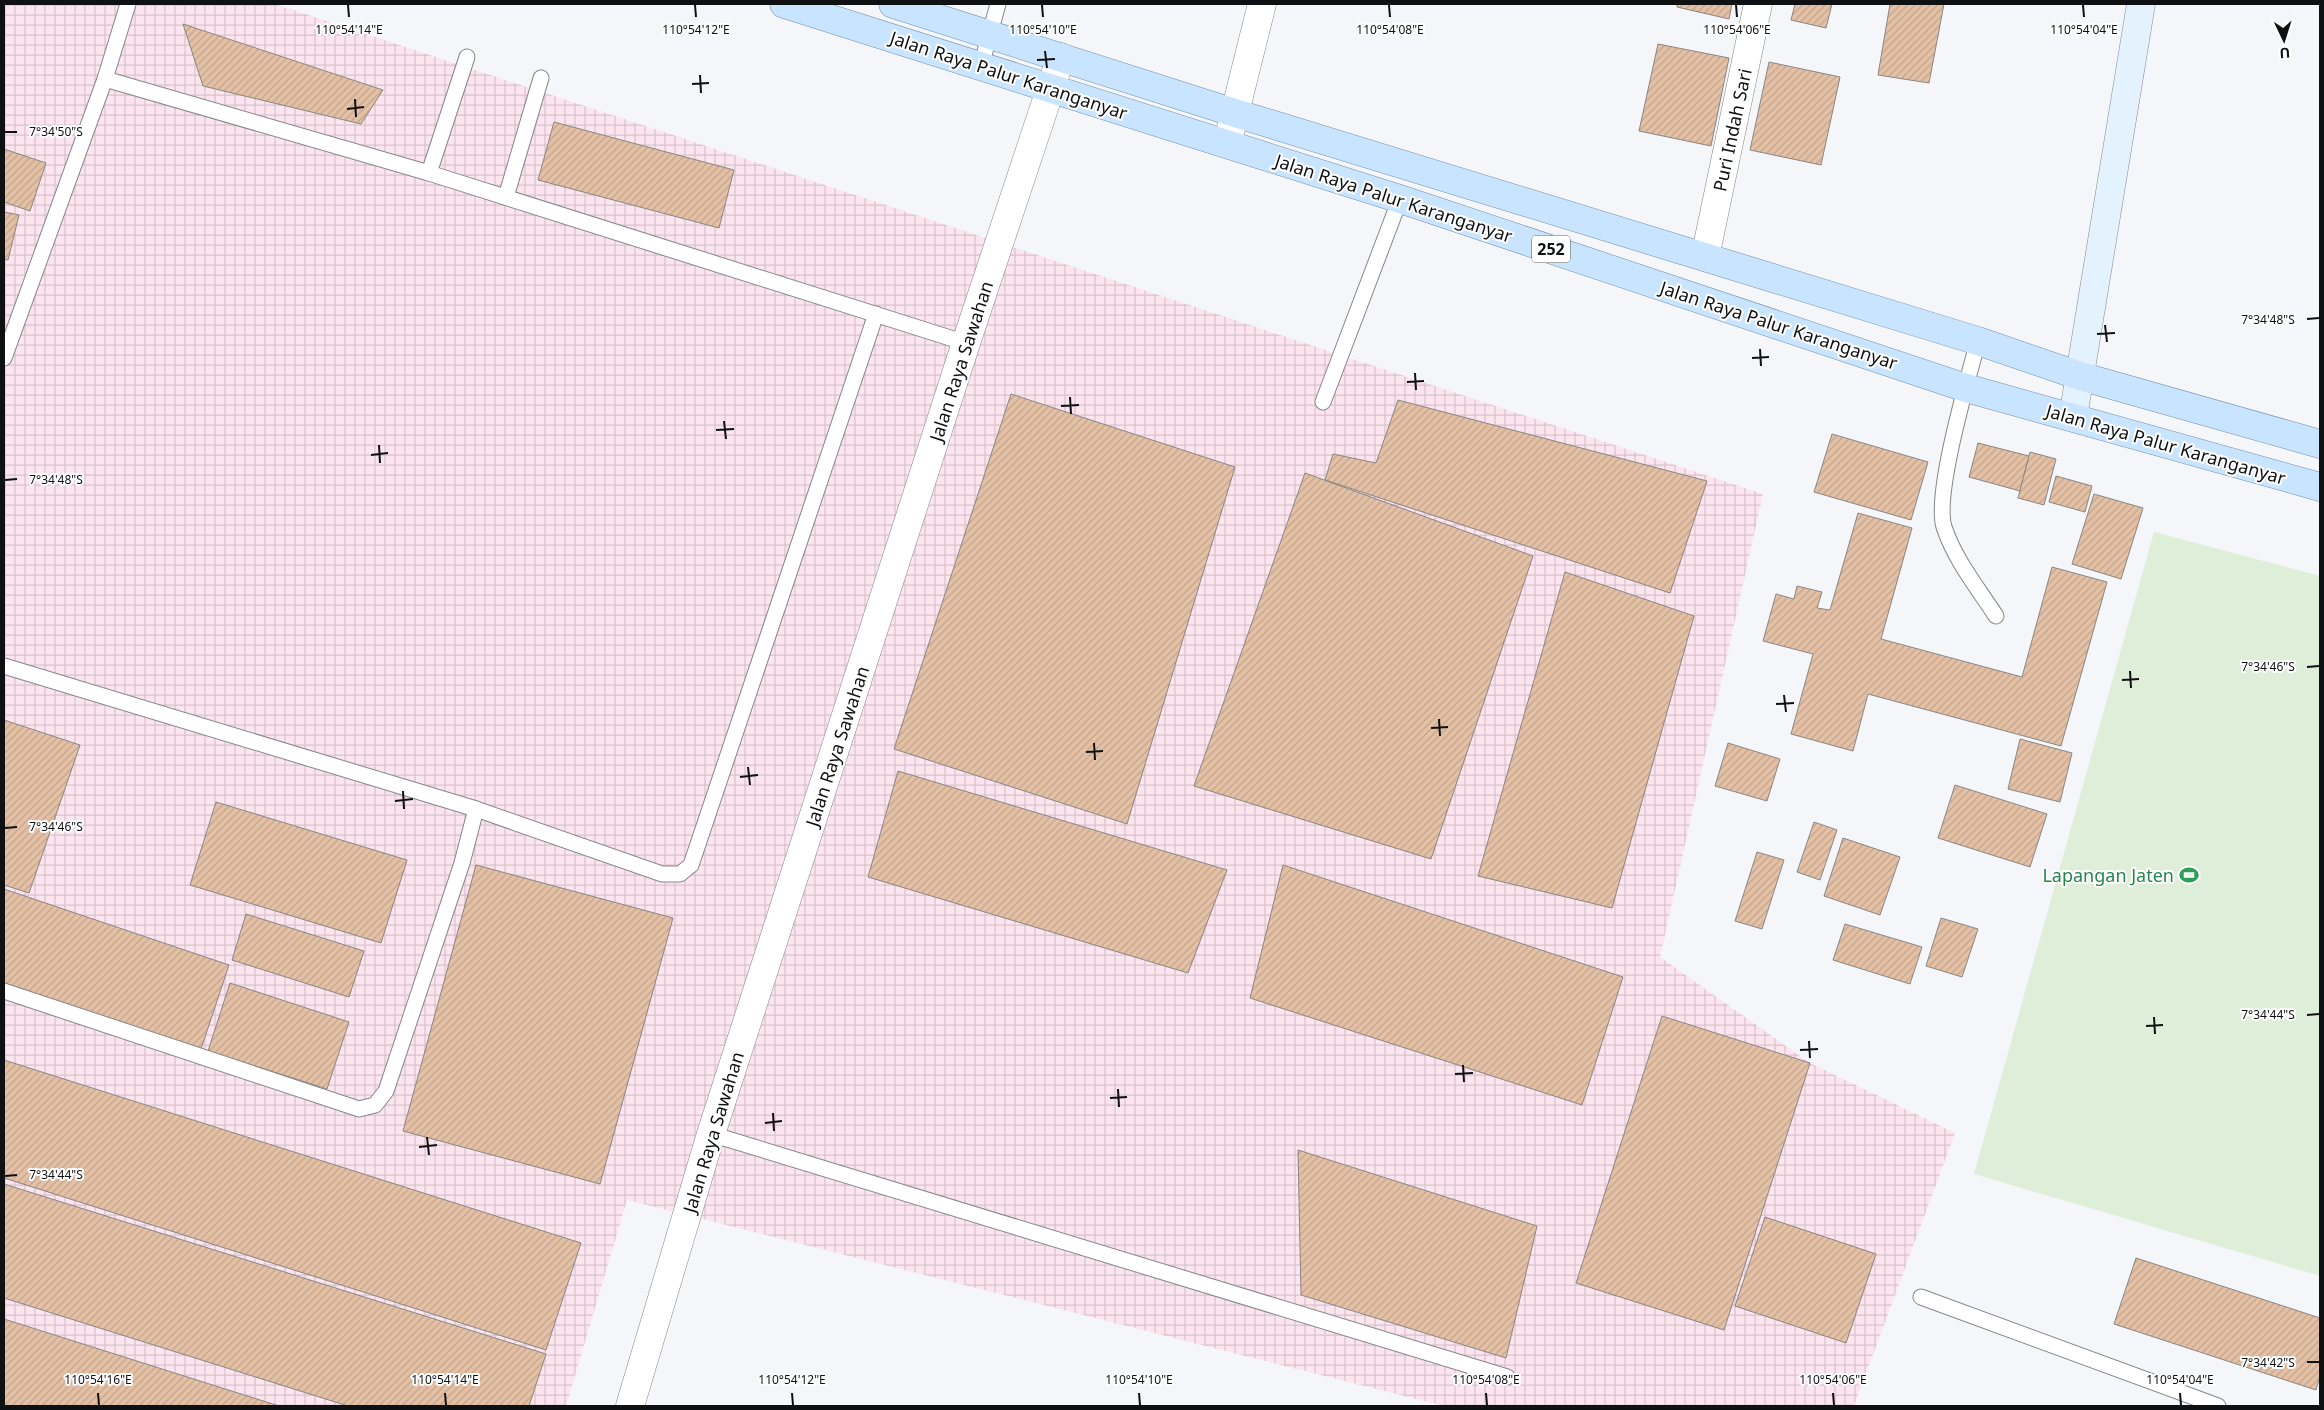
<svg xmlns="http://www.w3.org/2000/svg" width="2324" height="1410" font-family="'Noto Sans',sans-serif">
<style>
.industrial{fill:url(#industrial-grid)}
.pitch{fill:#deeed8}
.building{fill:url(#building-hatch);stroke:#888684}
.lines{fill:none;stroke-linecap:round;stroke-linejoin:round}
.lane-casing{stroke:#86878a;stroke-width:17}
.street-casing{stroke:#86878a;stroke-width:29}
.secondary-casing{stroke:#86878a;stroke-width:29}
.primary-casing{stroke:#708eaa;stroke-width:29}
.lane{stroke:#fff;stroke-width:15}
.street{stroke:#fff;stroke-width:28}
.secondary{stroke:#e4f2fe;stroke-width:28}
.primary{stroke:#c8e4fe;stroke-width:28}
.ticks{fill:none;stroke:#0f1011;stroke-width:2}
.labels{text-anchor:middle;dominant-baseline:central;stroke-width:4;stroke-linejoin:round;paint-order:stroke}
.shield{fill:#fff;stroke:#575858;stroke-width:1}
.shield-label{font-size:16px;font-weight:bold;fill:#0f1011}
.street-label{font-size:18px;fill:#0f1011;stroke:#fff}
.leisure-label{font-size:18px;fill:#27864d;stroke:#fff;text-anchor:end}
.ticks-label{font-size:12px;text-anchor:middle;fill:#0f1011;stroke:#fff;stroke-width:4;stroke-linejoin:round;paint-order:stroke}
</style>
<defs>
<pattern id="industrial-grid" width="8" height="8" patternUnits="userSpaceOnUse" patternTransform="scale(1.25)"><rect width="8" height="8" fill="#fde5ef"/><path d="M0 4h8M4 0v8" fill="none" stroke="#d8c3cc"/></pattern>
<pattern id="building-hatch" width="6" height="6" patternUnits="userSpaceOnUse" patternTransform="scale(1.25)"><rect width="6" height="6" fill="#e4c0a5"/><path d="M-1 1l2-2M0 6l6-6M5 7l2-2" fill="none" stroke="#c2a48d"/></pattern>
</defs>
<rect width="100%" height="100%" fill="#f4f6f9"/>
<polygon class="industrial" points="4,4 275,4 1763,494 1660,957 1810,1063 1955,1133 1854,1406 1444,1406 627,1200 566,1406 4,1406"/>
<polygon class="pitch" points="2154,532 2320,576 2320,1276 1974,1174"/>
<g class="building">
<polygon points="1677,4 1732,4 1729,19 1677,7"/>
<polygon points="1795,4 1832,4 1826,28 1791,20"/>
<polygon points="1890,4 1944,4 1929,83 1878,75"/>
<polygon points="183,24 383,90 361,124 203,86"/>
<polygon points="1658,44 1729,58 1711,146 1639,131"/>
<polygon points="1769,62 1840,77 1821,165 1750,150"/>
<polygon points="554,122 734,170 719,228 538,180"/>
<polygon points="4,149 46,163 30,211 4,202"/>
<polygon points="4,212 19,215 8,260 4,259"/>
<polygon points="1011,394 1235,467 1127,824 894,749"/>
<polygon points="1398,400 1707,481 1670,593 1325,480 1333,454 1376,463"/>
<polygon points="1832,434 1928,462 1911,520 1814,492"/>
<polygon points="1978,443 2029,456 2020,491 1969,477"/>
<polygon points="2030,452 2056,459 2044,505 2018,498"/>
<polygon points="1305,473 1533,556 1431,859 1194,786"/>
<polygon points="2056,476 2092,486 2085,512 2049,502"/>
<polygon points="2094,494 2143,508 2121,579 2072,564"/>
<polygon points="1858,513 1912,528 1881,639 2022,677 2052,567 2107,582 2061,746 1868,694 1853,751 1791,734 1813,654 1763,641 1776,594 1794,599 1797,586 1822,592 1817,608 1830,610"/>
<polygon points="1565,572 1694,616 1612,908 1478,876"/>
<polygon points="4,720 80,745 29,893 4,885"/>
<polygon points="2020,739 2072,753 2060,802 2008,789"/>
<polygon points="1728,743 1780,759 1767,801 1715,786"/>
<polygon points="898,771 1227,870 1188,973 868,877"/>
<polygon points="1955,785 2047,814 2030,867 1938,838"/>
<polygon points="216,802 407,860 381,943 190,885"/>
<polygon points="1814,822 1837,830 1820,880 1797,872"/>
<polygon points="1843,838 1900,857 1880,915 1824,896"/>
<polygon points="1757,852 1784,860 1762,929 1735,921"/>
<polygon points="476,865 673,918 600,1184 403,1131"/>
<polygon points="1283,865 1623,977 1582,1105 1250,998"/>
<polygon points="4,889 229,965 201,1049 4,983"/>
<polygon points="246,914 364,951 349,997 232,960"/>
<polygon points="1941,918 1978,929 1962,977 1926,966"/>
<polygon points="1845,924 1922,947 1910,984 1833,960"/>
<polygon points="230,983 349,1022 327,1089 208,1051"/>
<polygon points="1662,1016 1810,1063 1724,1330 1576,1283"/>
<polygon points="4,1060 581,1243 546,1350 4,1178"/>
<polygon points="1298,1150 1537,1226 1506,1358 1301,1295"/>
<polygon points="4,1184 546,1354 529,1406 348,1406 4,1298"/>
<polygon points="1765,1217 1876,1254 1846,1343 1735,1306"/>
<polygon points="2136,1258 2320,1318 2320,1376 2316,1390 2114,1324"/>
<polygon points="4,1319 279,1406 4,1406"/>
</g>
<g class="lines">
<g class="lane-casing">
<g id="lane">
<polyline points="981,66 998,4"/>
<polyline points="105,79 429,173 966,343"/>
<polyline points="429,173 467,57"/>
<polyline points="506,197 541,78"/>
<path d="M1978,341C1968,379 1934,494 1944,527C1955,560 1977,587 1996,616"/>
<polyline points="4,358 105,79 128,4"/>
<polyline points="1323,402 1400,199"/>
<polyline points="4,666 476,809 662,874 680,874 691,865 876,314"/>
<polyline points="4,991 359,1109 375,1105 386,1091 462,863 476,809"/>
<polyline points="711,1134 1507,1377"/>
<polyline points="1921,1297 2218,1406"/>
</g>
</g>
<g class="street-casing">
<g id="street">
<polyline points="1227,144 1262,4"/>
<polyline points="1705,257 1758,4"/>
<polyline points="630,1406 711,1134 966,343 1061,57"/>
</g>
</g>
<g class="secondary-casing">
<polyline id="secondary" points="2073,417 2141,4"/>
</g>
<g class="primary-casing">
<g id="primary">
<polyline points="784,4 1400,199 1966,388 2320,487"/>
<polyline points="893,4 1235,113 1978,341 2080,376 2320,444"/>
</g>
</g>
<use href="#lane" class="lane"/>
<use href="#street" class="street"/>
<use href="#secondary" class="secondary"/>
<use href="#primary" class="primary"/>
</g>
<path class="ticks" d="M348,5L349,17M695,5L696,17M1042,5L1043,17M1389,5L1390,17M1736,5L1737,17M2083,5L2084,17M1045,51L1047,68M1037,60L1055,59M700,75L701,93M692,84L709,83M355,99L356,117M347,109L364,107M5,132H17M2307,319L2319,318M2105,325L2107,342M2097,334L2115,333M1760,349L1761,366M1752,358L1769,357M1415,373L1416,390M1407,382L1424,381M1070,397L1071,414M1061,406L1079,405M724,421L726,439M716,430L734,429M379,445L380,463M371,455L388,453M5,480L17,479M2307,667L2319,666M2130,671L2131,688M2122,680L2139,679M1784,695L1786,712M1776,704L1794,703M1439,719L1440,736M1431,728L1448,727M1094,743L1095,760M1086,752L1103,751M748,767L750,785M740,777L758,775M403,791L404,809M395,801L413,799M5,828L17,827M2307,1015L2319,1014M2154,1017L2155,1034M2146,1026L2163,1025M1809,1041L1810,1058M1800,1050L1818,1049M1463,1065L1464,1082M1455,1074L1473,1073M1118,1089L1119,1107M1110,1098L1127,1097M773,1113L774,1131M765,1123L782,1121M427,1137L429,1155M419,1147L437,1145M5,1176L17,1175M2307,1362H2319M98,1393L99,1405M445,1393L446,1405M792,1393L793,1405M1139,1393L1140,1405M1486,1393L1487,1405M1833,1393L1834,1405M2180,1393L2181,1405"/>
<defs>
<g id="stadium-bare" transform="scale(1.5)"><path d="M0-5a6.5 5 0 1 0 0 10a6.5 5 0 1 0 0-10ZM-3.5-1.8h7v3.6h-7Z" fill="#2e9e5b" stroke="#fff" stroke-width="2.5" paint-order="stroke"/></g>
</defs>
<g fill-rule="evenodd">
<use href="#stadium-bare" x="2189" y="875"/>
</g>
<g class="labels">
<rect class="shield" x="1532" y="235.5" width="38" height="27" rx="4"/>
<g class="shield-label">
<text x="1551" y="249">252</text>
</g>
<g class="street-label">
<text transform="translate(1009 75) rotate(18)">Jalan Raya Palur Karanganyar</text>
<text transform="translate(1732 130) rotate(-78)">Puri Indah Sari</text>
<text transform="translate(1394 198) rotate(18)">Jalan Raya Palur Karanganyar</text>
<text transform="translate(1779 325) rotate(18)">Jalan Raya Palur Karanganyar</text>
<text transform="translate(961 361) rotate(-72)">Jalan Raya Sawahan</text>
<text transform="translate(2166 444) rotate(16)">Jalan Raya Palur Karanganyar</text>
<text transform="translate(837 746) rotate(-72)">Jalan Raya Sawahan</text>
<text transform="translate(713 1132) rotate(-73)">Jalan Raya Sawahan</text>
</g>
<g class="leisure-label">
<text x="2174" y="875">Lapangan Jaten</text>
</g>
</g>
<g class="ticks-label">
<text x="349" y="34">110°54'14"E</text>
<text x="696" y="34">110°54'12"E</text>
<text x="1043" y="34">110°54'10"E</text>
<text x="1390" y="34">110°54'08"E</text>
<text x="1737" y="34">110°54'06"E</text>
<text x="2084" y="34">110°54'04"E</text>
<text x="56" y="136">7°34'50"S</text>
<text x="2268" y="324">7°34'48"S</text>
<text x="56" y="484">7°34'48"S</text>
<text x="2268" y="671">7°34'46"S</text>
<text x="56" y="831">7°34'46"S</text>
<text x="2268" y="1019">7°34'44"S</text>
<text x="56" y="1179">7°34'44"S</text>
<text x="2268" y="1367">7°34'42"S</text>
<text x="98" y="1384">110°54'16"E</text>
<text x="445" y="1384">110°54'14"E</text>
<text x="792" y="1384">110°54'12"E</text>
<text x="1139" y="1384">110°54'10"E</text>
<text x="1486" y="1384">110°54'08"E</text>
<text x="1833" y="1384">110°54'06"E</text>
<text x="2180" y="1384">110°54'04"E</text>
</g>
<rect width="2324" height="1410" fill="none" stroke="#0f1011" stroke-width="10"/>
<g transform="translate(2284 40) rotate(176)" stroke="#ffffff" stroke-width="4" paint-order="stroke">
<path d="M0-4L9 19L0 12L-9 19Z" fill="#0f1011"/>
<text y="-8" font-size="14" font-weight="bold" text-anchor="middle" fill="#0f1011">U</text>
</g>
</svg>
